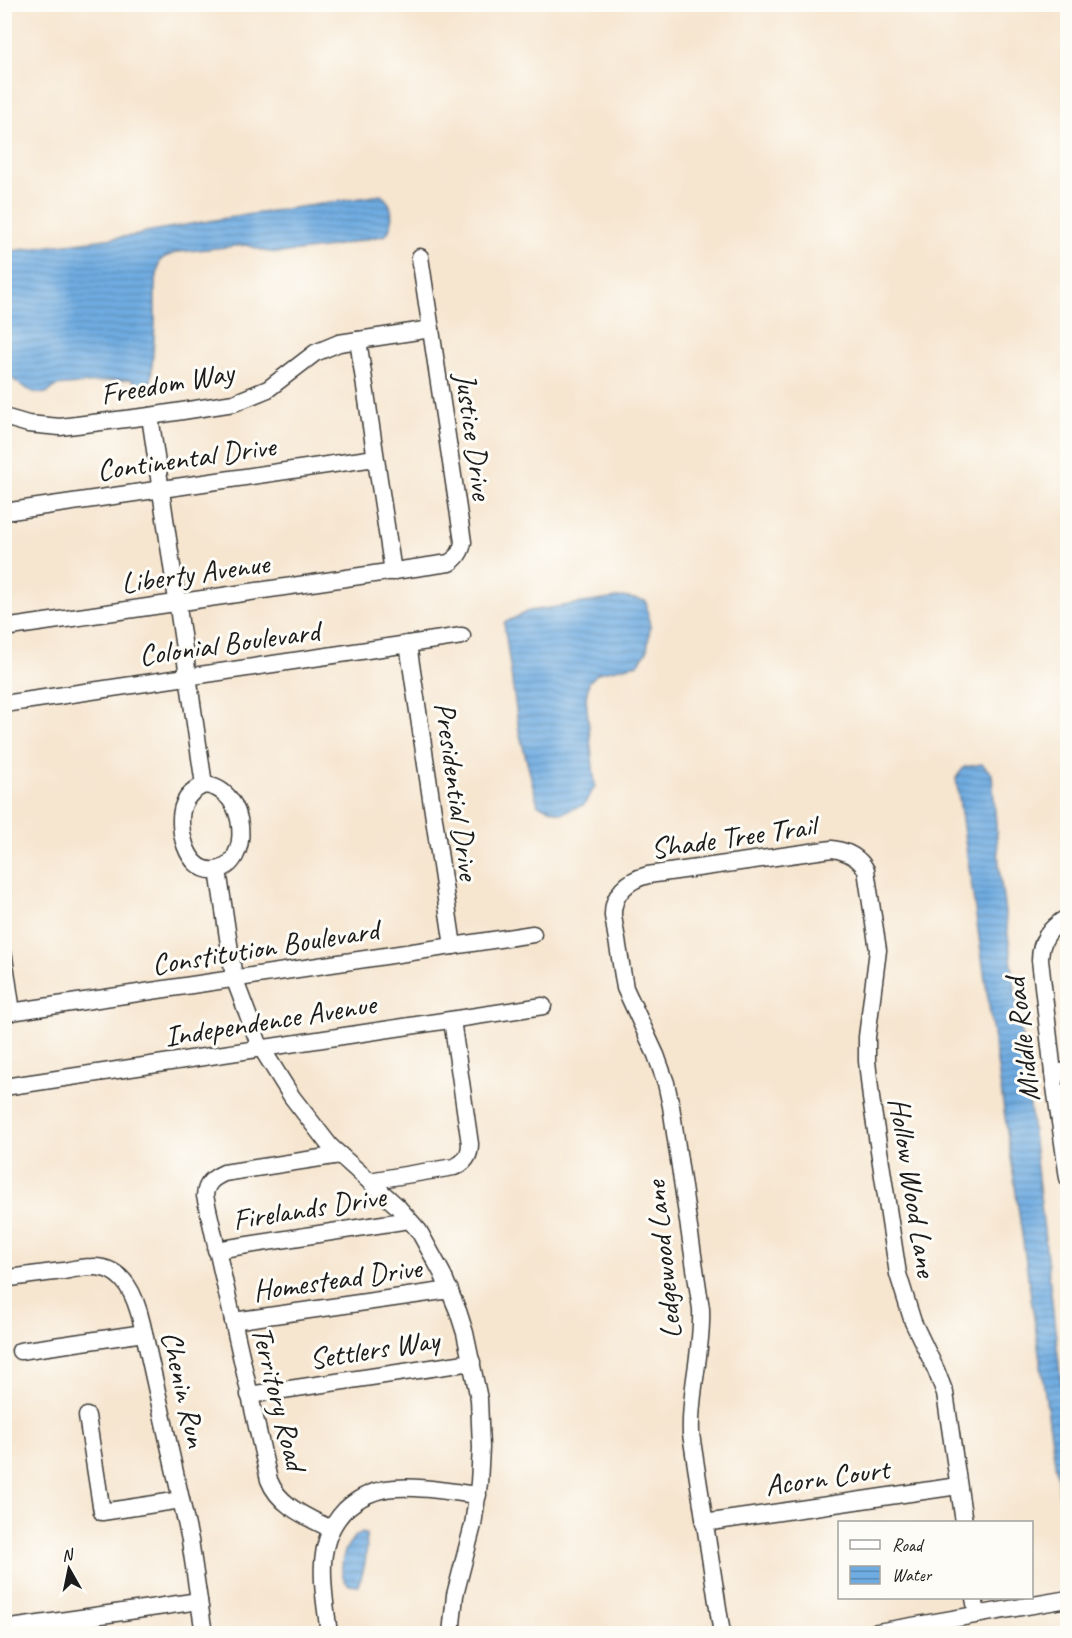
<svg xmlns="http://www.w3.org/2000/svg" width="1072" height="1638" font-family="Caveat,sans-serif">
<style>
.water{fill:url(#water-rules);stroke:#46647e;stroke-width:1.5}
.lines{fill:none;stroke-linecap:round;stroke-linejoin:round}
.minor-casing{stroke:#3d3a37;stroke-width:19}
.minor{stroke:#fff;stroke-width:16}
.labels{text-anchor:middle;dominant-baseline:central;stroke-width:6;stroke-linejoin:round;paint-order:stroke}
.street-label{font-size:30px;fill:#1c1c1c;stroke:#fdfcf7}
</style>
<defs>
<pattern id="water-rules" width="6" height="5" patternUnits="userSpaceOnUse" patternTransform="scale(1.5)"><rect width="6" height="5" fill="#6face1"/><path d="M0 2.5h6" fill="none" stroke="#5a8bb6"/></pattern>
</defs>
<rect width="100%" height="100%" fill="#fdfcf7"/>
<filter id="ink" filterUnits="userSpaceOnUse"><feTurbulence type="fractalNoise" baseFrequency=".0167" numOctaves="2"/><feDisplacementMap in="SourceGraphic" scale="12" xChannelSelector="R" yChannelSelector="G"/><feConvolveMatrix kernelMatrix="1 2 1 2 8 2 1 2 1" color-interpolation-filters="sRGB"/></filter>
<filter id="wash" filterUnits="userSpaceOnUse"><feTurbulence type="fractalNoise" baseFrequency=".008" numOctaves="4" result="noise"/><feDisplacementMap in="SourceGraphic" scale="24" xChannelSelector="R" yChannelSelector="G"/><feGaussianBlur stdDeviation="1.35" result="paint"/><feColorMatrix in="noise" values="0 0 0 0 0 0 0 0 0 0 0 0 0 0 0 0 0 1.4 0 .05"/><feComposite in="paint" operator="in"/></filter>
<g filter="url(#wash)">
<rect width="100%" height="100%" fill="#f6e5cf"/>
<g class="water">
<path d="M381,195C384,197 386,199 388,202C394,210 392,228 386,235L324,248L281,253L268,252L246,245L178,252L165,257L160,261L155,285V324L151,383L150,389C141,392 137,382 130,379L56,386C53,388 51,391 48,392C36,398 19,384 10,377L5,339V252L138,235L145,232L232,217Z"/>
<polygon points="623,597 646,601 650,627 647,651 638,664 598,673 589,682 586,698 595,786 584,805 561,813 538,805 519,731 504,623 529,611"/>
<polygon points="982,764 992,774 1000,875 1025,1062 1067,1435 1067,1546 956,778 964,767"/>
<path d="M363,1532L366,1534C368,1550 365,1573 357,1586L349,1585C337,1576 342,1552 351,1541C354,1537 358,1534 363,1532Z"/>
</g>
</g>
<g filter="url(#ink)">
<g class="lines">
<g class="minor-casing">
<g id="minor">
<polyline points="358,340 393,572"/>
<polyline points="150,416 204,785"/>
<polyline points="4,417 28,424 60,427 150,416 234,403 268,389 315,353 339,343 431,329"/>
<polyline points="4,512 375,458"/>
<path d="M4,628L449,563C456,559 462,551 463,542L420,257"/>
<polyline points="408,644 453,946"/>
<polyline points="4,704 462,636"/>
<path d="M204,785C249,788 252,867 215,870C186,873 175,824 184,804C188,794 195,789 204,785Z"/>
<polyline points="218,870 234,978 259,1044 292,1097 330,1146 397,1206 419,1231 442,1273 458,1311 465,1333 479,1399 481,1448 479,1483 473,1525 455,1595 451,1634"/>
<path d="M1068,917C1050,927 1040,940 1040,960L1053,1073L1068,1178"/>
<polyline points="4,957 12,1012"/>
<polyline points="4,1013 533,934"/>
<polyline points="1053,1073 1068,1071"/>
<polyline points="4,1087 543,1006"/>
<path d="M369,1181L454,1167C465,1163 470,1155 470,1144L452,1020"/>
<polyline points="216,1250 409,1220"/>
<path d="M4,1279C24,1276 44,1273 64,1271C73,1269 83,1267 92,1267C125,1266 136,1298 142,1324L190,1540L204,1634"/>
<polyline points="233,1321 450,1290"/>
<polyline points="20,1351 144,1333"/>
<polyline points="249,1395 472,1362"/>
<polyline points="87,1416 102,1512 181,1500"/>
<polyline points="704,1523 958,1486"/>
<path d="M331,1529C307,1517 279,1506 269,1480L205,1196C206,1183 213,1178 224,1173L340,1155"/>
<polyline points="974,1598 977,1614"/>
<polyline points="4,1629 199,1601"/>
<path d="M329,1634C324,1591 312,1544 345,1510C359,1497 376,1489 395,1488C422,1486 451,1492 478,1495"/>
<path d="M722,1634L691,1434C689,1392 703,1351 701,1309L671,1106L666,1083L656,1055L625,988L613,916C612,894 628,880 648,875L832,849C847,851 859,857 866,870L878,950L867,1037V1061L871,1098L898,1274L913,1322L936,1370L945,1393L964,1522"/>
<polyline points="866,1634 1068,1599"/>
</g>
</g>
<use href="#minor" class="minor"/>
</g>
</g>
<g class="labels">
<g class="street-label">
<text transform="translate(167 383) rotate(-10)">Freedom Way</text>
<text transform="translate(474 436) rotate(82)">Justice Drive</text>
<text transform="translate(186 458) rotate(-8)">Continental Drive</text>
<text transform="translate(195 573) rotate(-8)">Liberty Avenue</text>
<text transform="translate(229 643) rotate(-8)">Colonial Boulevard</text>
<text transform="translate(457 791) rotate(82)">Presidential Drive</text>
<text transform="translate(733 837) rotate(-8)">Shade Tree Trail</text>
<text transform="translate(265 947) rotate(-9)">Constitution Boulevard</text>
<text transform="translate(270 1020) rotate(-9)">Independence Avenue</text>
<text transform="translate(1022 1040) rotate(-97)">Middle Road</text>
<text transform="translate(913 1187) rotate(81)">Hollow Wood Lane</text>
<text transform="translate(309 1208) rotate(-9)">Firelands Drive</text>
<text transform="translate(663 1260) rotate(-96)">Ledgewood Lane</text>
<text transform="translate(337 1279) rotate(-8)">Homestead Drive</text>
<text transform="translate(374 1349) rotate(-9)">Settlers Way</text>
<text transform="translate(184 1389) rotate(77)">Chenin Run</text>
<text transform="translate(279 1398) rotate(76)">Territory Road</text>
<text transform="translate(827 1477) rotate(-8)">Acorn Court</text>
</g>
</g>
<rect width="1072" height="1638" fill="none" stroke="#fdfcf7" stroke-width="24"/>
<rect x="838" y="1521" width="195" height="78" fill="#fdfcf7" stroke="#a3a29f" stroke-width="1.5"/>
<rect x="850" y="1540" width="30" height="9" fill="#ffffff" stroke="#a3a29f" stroke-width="1.5"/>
<text x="892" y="1551" font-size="18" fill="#1c1c1c">Road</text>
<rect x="850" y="1566" width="30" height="18" fill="url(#water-rules)" stroke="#a3a29f" stroke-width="1.5"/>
<text x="892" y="1581" font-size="18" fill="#1c1c1c">Water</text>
<g transform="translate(69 1569) rotate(351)" stroke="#fdfcf7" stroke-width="4.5" paint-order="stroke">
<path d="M0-4.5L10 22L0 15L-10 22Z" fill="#1c1c1c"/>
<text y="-9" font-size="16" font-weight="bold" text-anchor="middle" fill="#1c1c1c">N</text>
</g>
</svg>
